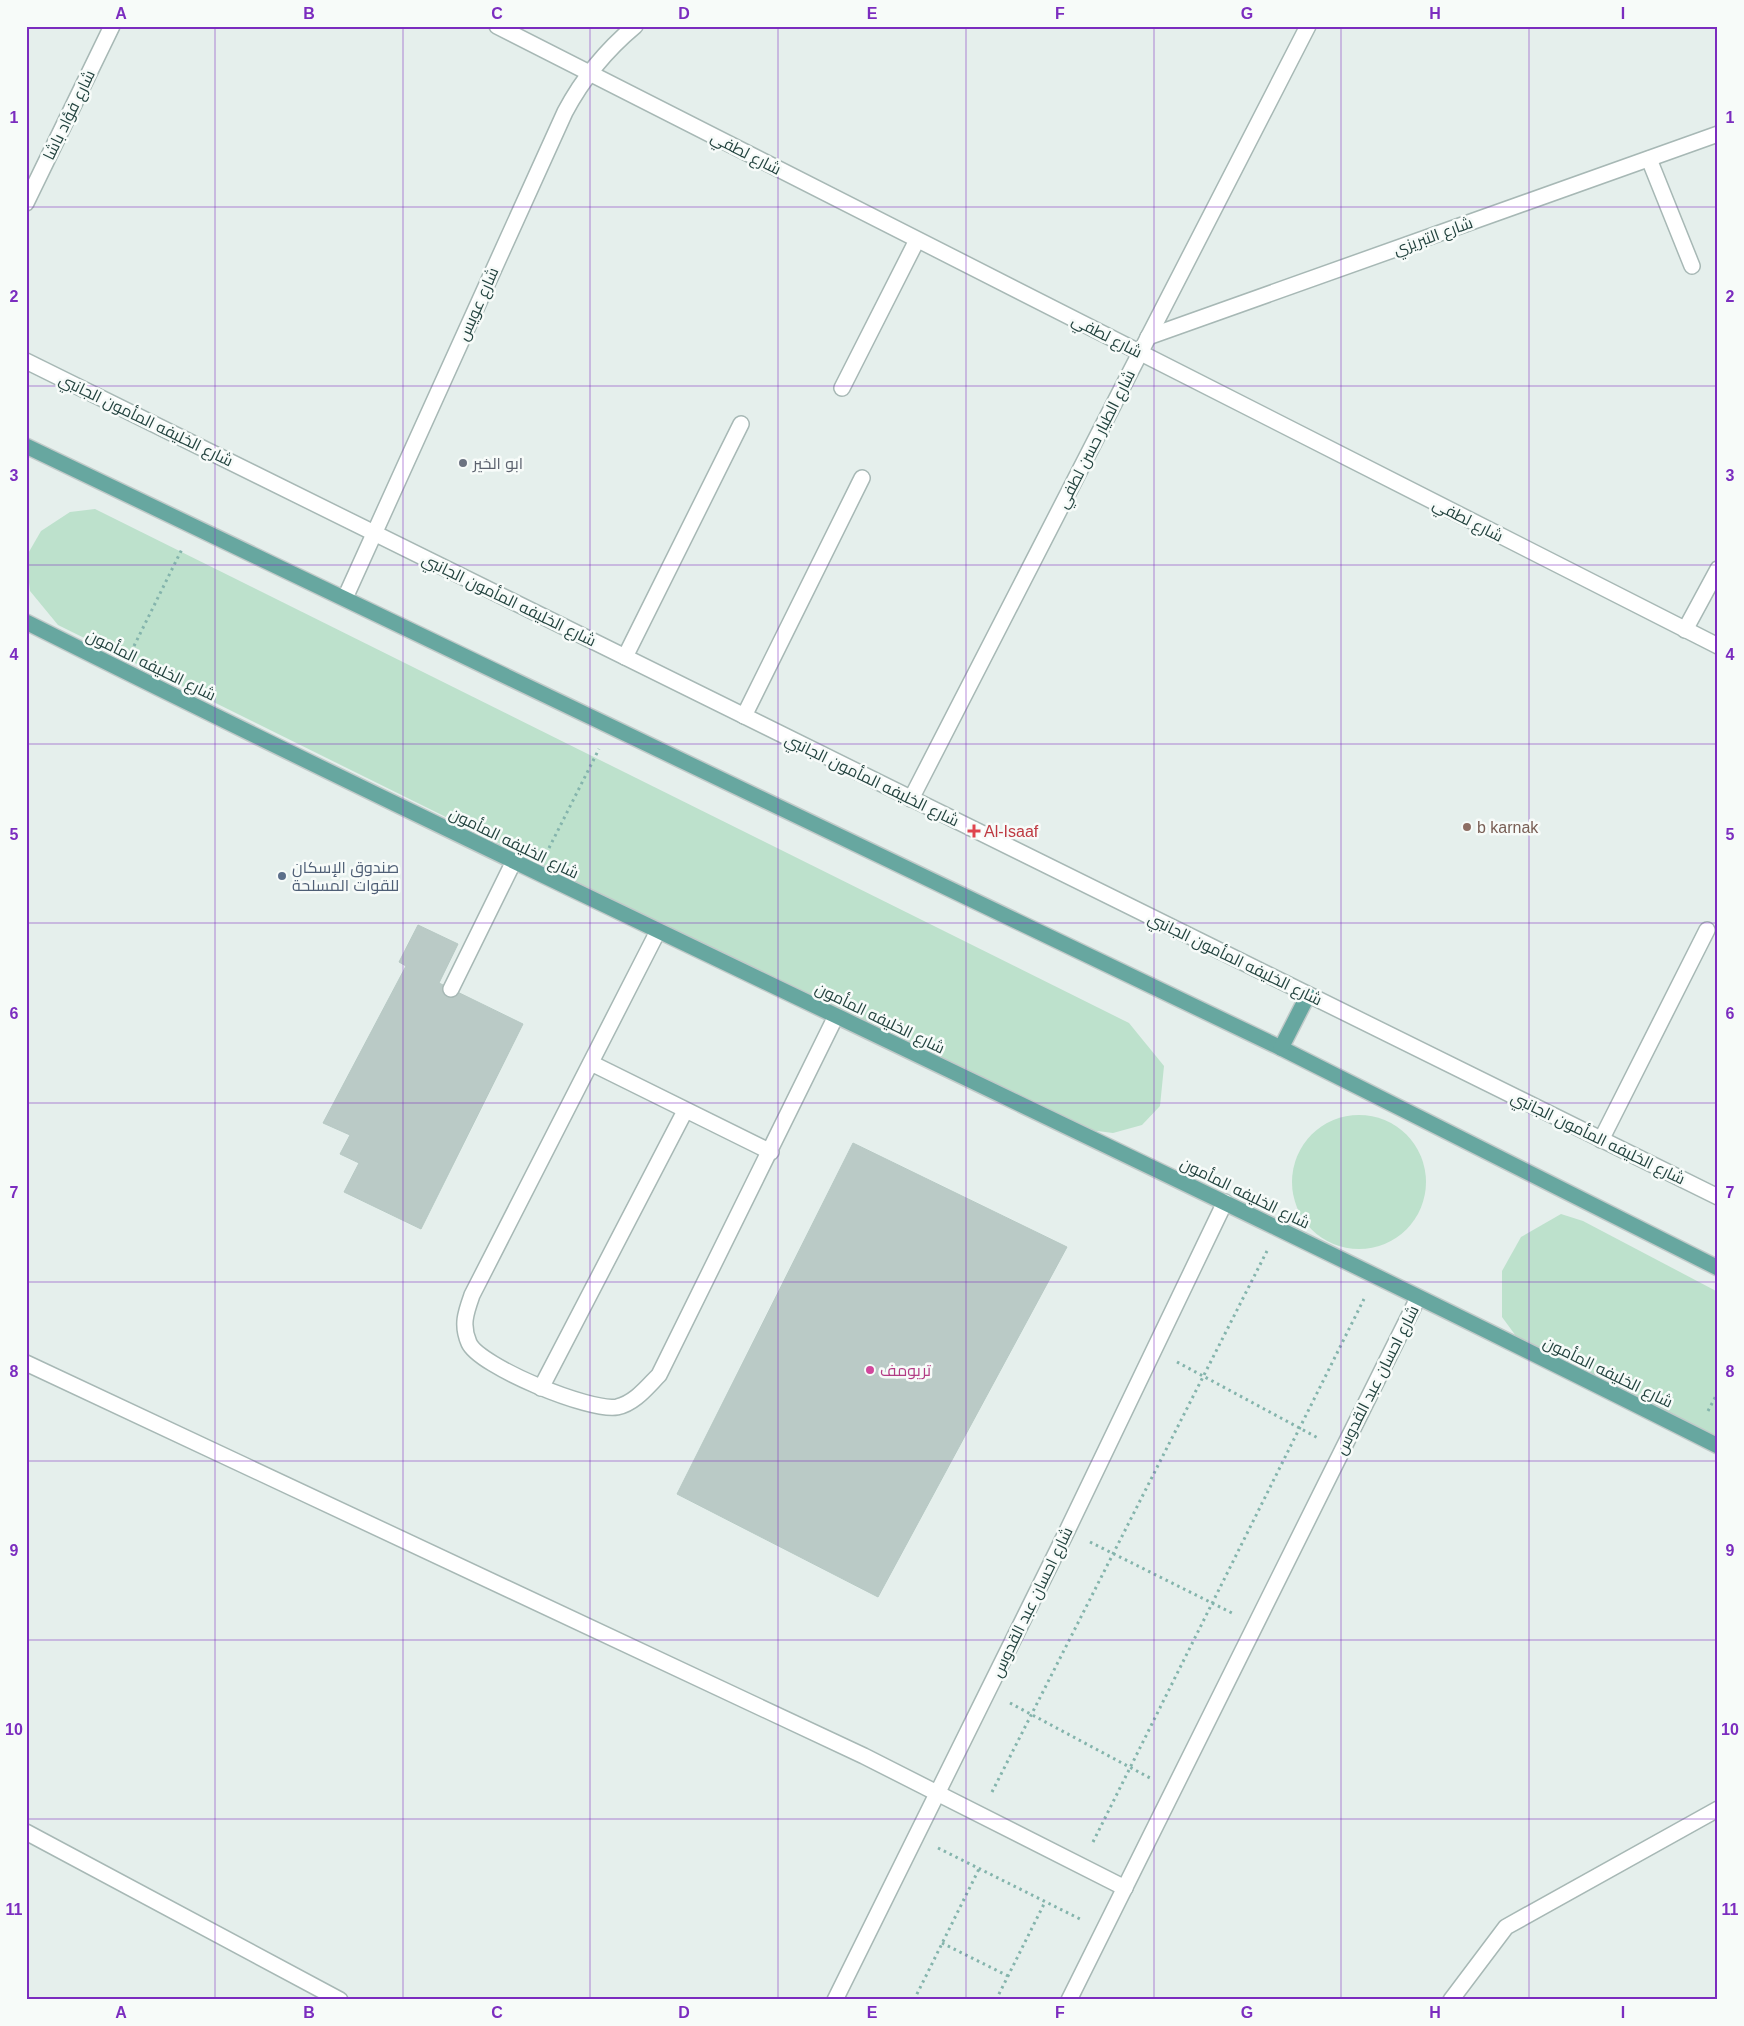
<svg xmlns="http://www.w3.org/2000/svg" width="1744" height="2026" font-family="Arial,Cairo,sans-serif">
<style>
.green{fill:#bde1cc}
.building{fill:#bacac6;stroke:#b7c9c4}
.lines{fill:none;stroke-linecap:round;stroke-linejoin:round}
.service-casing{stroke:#a7b8b5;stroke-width:18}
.minor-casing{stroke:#a7b8b5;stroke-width:18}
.tertiary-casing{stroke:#a7b8b5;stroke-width:18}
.primary-casing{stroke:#c1cac9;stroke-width:18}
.path{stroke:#84b4ac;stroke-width:3;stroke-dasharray:2.5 4;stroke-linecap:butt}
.service{stroke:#fff;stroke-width:15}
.minor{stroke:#fff;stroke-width:15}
.tertiary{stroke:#fff;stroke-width:15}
.primary{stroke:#67a7a0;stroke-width:15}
.grid{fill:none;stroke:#7b2cbf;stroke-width:1;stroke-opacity:0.55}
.worship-dot{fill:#6b7280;stroke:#f7fbf9;stroke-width:2}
.education-dot{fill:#8d6e63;stroke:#f7fbf9;stroke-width:2}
.health-dot{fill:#e0444e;stroke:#f7fbf9;stroke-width:2}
.service-dot{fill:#5c6f8a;stroke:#f7fbf9;stroke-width:2}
.hotel-dot{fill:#d1479c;stroke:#f7fbf9;stroke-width:2}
.labels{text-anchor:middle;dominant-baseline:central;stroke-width:5;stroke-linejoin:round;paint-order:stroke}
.street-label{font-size:16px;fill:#23433f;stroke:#f7fbf9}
.worship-label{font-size:16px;fill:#5b616d;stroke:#f7fbf9;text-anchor:start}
.education-label{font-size:16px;fill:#785e54;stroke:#f7fbf9;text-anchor:start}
.health-label{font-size:16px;fill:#be3a42;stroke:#f7fbf9;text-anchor:start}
.service-label{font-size:16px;fill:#4e5e75;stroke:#f7fbf9;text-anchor:start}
.hotel-label{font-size:16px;fill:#b23c85;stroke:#f7fbf9;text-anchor:start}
.neatline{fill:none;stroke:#7b2cbf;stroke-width:2}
.grid-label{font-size:16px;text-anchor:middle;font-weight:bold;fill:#7b2cbf}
</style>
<rect width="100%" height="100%" fill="#e5efec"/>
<g class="green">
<polygon points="95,509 1129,1023 1164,1066 1160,1106 1142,1125 1113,1133 1074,1128 58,625 30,591 26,557 41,531 70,512"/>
<circle cx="1359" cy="1182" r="67"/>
<polygon points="1561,1214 1583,1221 1718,1292 1718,1442 1527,1351 1502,1317 1502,1271 1521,1237"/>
</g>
<g class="building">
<polygon points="418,925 458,944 439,983 523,1024 421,1229 344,1192 359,1163 340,1154 350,1135 323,1123 406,966 399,962"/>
<polygon points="853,1143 1067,1247 878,1597 677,1494"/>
</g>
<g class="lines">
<g class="service-casing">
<g id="service">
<path d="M658,931L472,1295C466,1312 461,1325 469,1343C479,1366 590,1412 617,1407C635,1403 647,1387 659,1375L836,1016"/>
<polyline points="451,989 513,863"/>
<polyline points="591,1063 771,1152"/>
<polyline points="26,1363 864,1756 937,1793"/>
<polyline points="541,1388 685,1111"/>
<polyline points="26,1832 340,2000"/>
<polyline points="1451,2000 1506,1927 1718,1809"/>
</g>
</g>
<g class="minor-casing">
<g id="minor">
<polyline points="497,26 1718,646"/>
<polyline points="1649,159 1692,266"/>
<polyline points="26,203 112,26"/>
<polyline points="1148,337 1718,134"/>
<polyline points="26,361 1718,1197"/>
<polyline points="842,388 917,240"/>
<path d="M345,598L565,112C583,78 605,51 635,26"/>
<polyline points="1685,630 1718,569"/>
<polyline points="625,657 741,424"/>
<polyline points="744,716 862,478"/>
<polyline points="911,799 1308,26"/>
<polyline points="1601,1140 1707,930"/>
</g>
</g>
<g class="tertiary-casing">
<g id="tertiary">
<polyline points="937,1793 1125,1888"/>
<polyline points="835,2000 1067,1531 1225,1202"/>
<polyline points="1069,2000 1418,1298"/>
</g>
</g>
<g class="primary-casing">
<g id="primary">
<polyline points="26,446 1281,1048 1718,1268"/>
<path d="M26,622C587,903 1158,1163 1718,1446"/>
<polyline points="1281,1048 1308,995"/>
</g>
</g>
<g class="path">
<polyline points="134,646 182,549"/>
<polyline points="549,848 599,749"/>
<polyline points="1177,1362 1318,1438"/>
<polyline points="1708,1411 1718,1392"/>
<polyline points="1090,1542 1232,1613"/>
<polyline points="1010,1703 1150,1778"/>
<polyline points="992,1792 1267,1251"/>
<polyline points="1093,1842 1364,1299"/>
<polyline points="938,1848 1080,1919"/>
<polyline points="942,1943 1008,1976"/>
<polyline points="914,2000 979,1869"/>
<polyline points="996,2000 1045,1902"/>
</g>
<use href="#service" class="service"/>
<use href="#minor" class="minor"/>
<use href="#tertiary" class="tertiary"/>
<use href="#primary" class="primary"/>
</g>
<path class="grid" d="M215,26V2000M403,26V2000M590,26V2000M778,26V2000M966,26V2000M1154,26V2000M1341,26V2000M1529,26V2000M26,207H1718M26,386H1718M26,565H1718M26,744H1718M26,923H1718M26,1103H1718M26,1282H1718M26,1461H1718M26,1640H1718M26,1819H1718"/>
<circle class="worship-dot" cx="463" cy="463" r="5"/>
<circle class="education-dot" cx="1467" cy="827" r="5"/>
<path class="health-dot" d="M971.5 823.5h5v5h5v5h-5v5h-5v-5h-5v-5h5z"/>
<circle class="service-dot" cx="282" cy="876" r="5"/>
<circle class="hotel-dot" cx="870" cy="1370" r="5"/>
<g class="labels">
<g class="street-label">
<text transform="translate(69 115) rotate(-64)">شارع فؤاد باشا</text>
<text transform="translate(746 153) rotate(27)">شارع لطفي</text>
<text transform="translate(1433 236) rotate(-20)">شارع التبريزي</text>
<text transform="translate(478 304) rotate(-66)">شارع عويس</text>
<text transform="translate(1107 336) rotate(27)">شارع لطفي</text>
<text transform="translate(146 420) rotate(26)">شارع الخليفه المأمون الجانبي</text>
<text transform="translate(1096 439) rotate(-63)">شارع الطيار حسن لطفي</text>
<text transform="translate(1468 520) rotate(27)">شارع لطفي</text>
<text transform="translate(509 600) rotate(26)">شارع الخليفه المأمون الجانبي</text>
<text transform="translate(151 665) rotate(26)">شارع الخليفه المأمون</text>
<text transform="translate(872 780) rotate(26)">شارع الخليفه المأمون الجانبي</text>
<text transform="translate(514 843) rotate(26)">شارع الخليفه المأمون</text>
<text transform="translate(1235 959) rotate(26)">شارع الخليفه المأمون الجانبي</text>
<text transform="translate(880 1018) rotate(26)">شارع الخليفه المأمون</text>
<text transform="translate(1598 1138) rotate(26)">شارع الخليفه المأمون الجانبي</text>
<text transform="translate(1245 1193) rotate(26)">شارع الخليفه المأمون</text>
<text transform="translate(1608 1372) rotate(26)">شارع الخليفه المأمون</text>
<text transform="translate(1377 1380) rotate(-63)">شارع احسان عبد القدوس</text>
<text transform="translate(1032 1602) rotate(-64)">شارع احسان عبد القدوس</text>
</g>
<g class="worship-label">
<text x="473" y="463">ابو الخير</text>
</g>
<g class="education-label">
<text x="1477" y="827">b karnak</text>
</g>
<g class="health-label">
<text x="984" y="831">Al-Isaaf</text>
</g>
<g class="service-label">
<text x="292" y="867">صندوق الإسكان<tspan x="292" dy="18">للقوات المسلحة</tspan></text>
</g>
<g class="hotel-label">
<text x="880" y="1370">تريومف</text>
</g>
</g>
<rect width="1744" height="2026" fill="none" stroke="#f7fbf9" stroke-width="55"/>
<rect x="28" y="28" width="1688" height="1970" class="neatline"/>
<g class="grid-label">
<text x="121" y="19">A</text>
<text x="309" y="19">B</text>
<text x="497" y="19">C</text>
<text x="684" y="19">D</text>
<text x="872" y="19">E</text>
<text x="1060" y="19">F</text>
<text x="1247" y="19">G</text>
<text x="1435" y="19">H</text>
<text x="1623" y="19">I</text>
<text x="14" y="123">1</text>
<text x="1730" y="123">1</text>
<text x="14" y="302">2</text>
<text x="1730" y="302">2</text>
<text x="14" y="481">3</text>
<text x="1730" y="481">3</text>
<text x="14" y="660">4</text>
<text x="1730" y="660">4</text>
<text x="14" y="840">5</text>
<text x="1730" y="840">5</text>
<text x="14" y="1019">6</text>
<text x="1730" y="1019">6</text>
<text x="14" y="1198">7</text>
<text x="1730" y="1198">7</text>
<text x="14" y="1377">8</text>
<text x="1730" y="1377">8</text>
<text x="14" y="1556">9</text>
<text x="1730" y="1556">9</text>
<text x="14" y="1735">10</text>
<text x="1730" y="1735">10</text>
<text x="14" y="1915">11</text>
<text x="1730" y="1915">11</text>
<text x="121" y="2018">A</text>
<text x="309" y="2018">B</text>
<text x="497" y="2018">C</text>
<text x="684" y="2018">D</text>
<text x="872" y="2018">E</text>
<text x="1060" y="2018">F</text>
<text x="1247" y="2018">G</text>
<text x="1435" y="2018">H</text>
<text x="1623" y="2018">I</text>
</g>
</svg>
